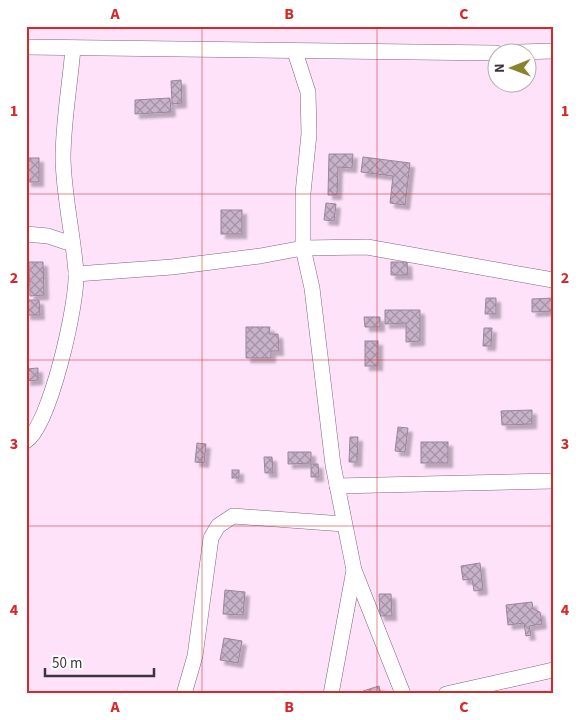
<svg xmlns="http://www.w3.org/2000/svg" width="579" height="720" font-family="'Source Sans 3',sans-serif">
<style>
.building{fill:url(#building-cross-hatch);stroke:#9b859d;filter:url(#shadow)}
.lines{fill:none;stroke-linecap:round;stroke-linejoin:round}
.minor-casing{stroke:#7e677c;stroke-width:16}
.minor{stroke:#fff;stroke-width:15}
.grid{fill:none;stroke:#d62828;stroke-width:1;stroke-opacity:0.55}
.neatline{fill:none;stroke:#d62828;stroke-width:2}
.grid-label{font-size:16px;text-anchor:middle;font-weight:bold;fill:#d62828}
</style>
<defs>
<pattern id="building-cross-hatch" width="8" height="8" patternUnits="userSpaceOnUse" patternTransform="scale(1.25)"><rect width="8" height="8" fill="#c8b2ca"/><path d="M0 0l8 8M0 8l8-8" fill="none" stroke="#a492a5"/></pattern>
<filter id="shadow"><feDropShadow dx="4.5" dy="4.5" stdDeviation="1" flood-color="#0004"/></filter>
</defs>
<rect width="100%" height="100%" fill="#fde2fa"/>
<g class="building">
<polygon points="181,80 182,103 172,104 171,81"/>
<polygon points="170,98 171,112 135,114 135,100"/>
<polygon points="329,154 353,154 352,168 338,167 337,195 328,195"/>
<polygon points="363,157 410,163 405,205 390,203 393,176 361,172"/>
<rect x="27" y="158" width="12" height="24"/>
<polygon points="326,203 336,204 334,221 324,220"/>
<rect x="221" y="210" width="21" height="24"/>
<polygon points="29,262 43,262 44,295 30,296"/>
<polygon points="391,262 407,262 408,275 391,275"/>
<polygon points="486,298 496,298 496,314 485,314"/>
<polygon points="553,298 553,311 532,312 532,299"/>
<polygon points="26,300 39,300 40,315 26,315"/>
<polygon points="385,310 420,310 420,341 406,342 406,323 385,324"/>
<polygon points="364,317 380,317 380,327 365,327"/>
<polygon points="246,327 270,327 269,334 278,334 279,351 271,351 271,358 246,358"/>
<polygon points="484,328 492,328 491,346 483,346"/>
<rect x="365" y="341" width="13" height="25"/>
<polygon points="38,368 38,380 26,381 26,369"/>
<polygon points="532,410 532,424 502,425 501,411"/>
<polygon points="398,427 408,428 405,452 395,451"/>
<polygon points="350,437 358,437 357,462 349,462"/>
<rect x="421" y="442" width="27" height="21"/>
<polygon points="197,443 206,444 204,463 195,462"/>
<polygon points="288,452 311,452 311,463 288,464"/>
<polygon points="264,457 272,457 273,473 265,473"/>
<polygon points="311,464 318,464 319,477 311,477"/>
<rect x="232" y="470" width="7" height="8"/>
<polygon points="480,563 483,590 474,591 472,579 463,580 461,566"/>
<polygon points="225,590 245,592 243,615 223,614"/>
<polygon points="379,594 391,594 392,616 380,616"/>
<polygon points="532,602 533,609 540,612 542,624 529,626 531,635 526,636 524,623 508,625 506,605"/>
<polygon points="224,638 242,641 238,663 220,660"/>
<polygon points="379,686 381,694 364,694 363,691"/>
</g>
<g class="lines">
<g class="minor-casing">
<g id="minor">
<polyline points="26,47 496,53"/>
<polyline points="295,52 308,92 309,134 303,193 303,248 312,288 333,465 354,570 403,694"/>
<polyline points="519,52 553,51"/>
<polyline points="26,234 48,236 72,244"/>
<polyline points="76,274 172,267 260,256 303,248 367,247 553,280"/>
<path d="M26,441C50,426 78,302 76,272C73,234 64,197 63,159C63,122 70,85 73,48"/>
<polyline points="337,486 553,481"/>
<polyline points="184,694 195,656 211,538 218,526 233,516 344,524"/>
<polyline points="331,694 354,570"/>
<polyline points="446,694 553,670"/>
</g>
</g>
<use href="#minor" class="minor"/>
</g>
<path class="grid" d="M202,26V694M377,26V694M26,194H553M26,360H553M26,526H553"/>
<rect width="579" height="720" fill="none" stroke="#ffffff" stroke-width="55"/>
<g transform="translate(512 68) rotate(269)"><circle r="24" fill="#ffffff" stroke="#b2aeb1"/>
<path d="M0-4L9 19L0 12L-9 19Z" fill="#88842c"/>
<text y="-8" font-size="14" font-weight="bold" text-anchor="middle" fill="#3e343d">N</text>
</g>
<path d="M45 668v8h109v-8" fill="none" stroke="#3e343d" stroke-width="2.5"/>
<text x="52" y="668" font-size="15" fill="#3e343d" stroke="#ffffff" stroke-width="4" paint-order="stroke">50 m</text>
<rect x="28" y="28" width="524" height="664" class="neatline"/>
<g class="grid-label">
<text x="115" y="19">A</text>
<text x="289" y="19">B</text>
<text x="464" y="19">C</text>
<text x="14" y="116">1</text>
<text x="565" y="116">1</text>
<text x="14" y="283">2</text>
<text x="565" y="283">2</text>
<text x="14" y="449">3</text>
<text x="565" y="449">3</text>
<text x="14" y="615">4</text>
<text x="565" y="615">4</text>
<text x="115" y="712">A</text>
<text x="289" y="712">B</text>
<text x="464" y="712">C</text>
</g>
</svg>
